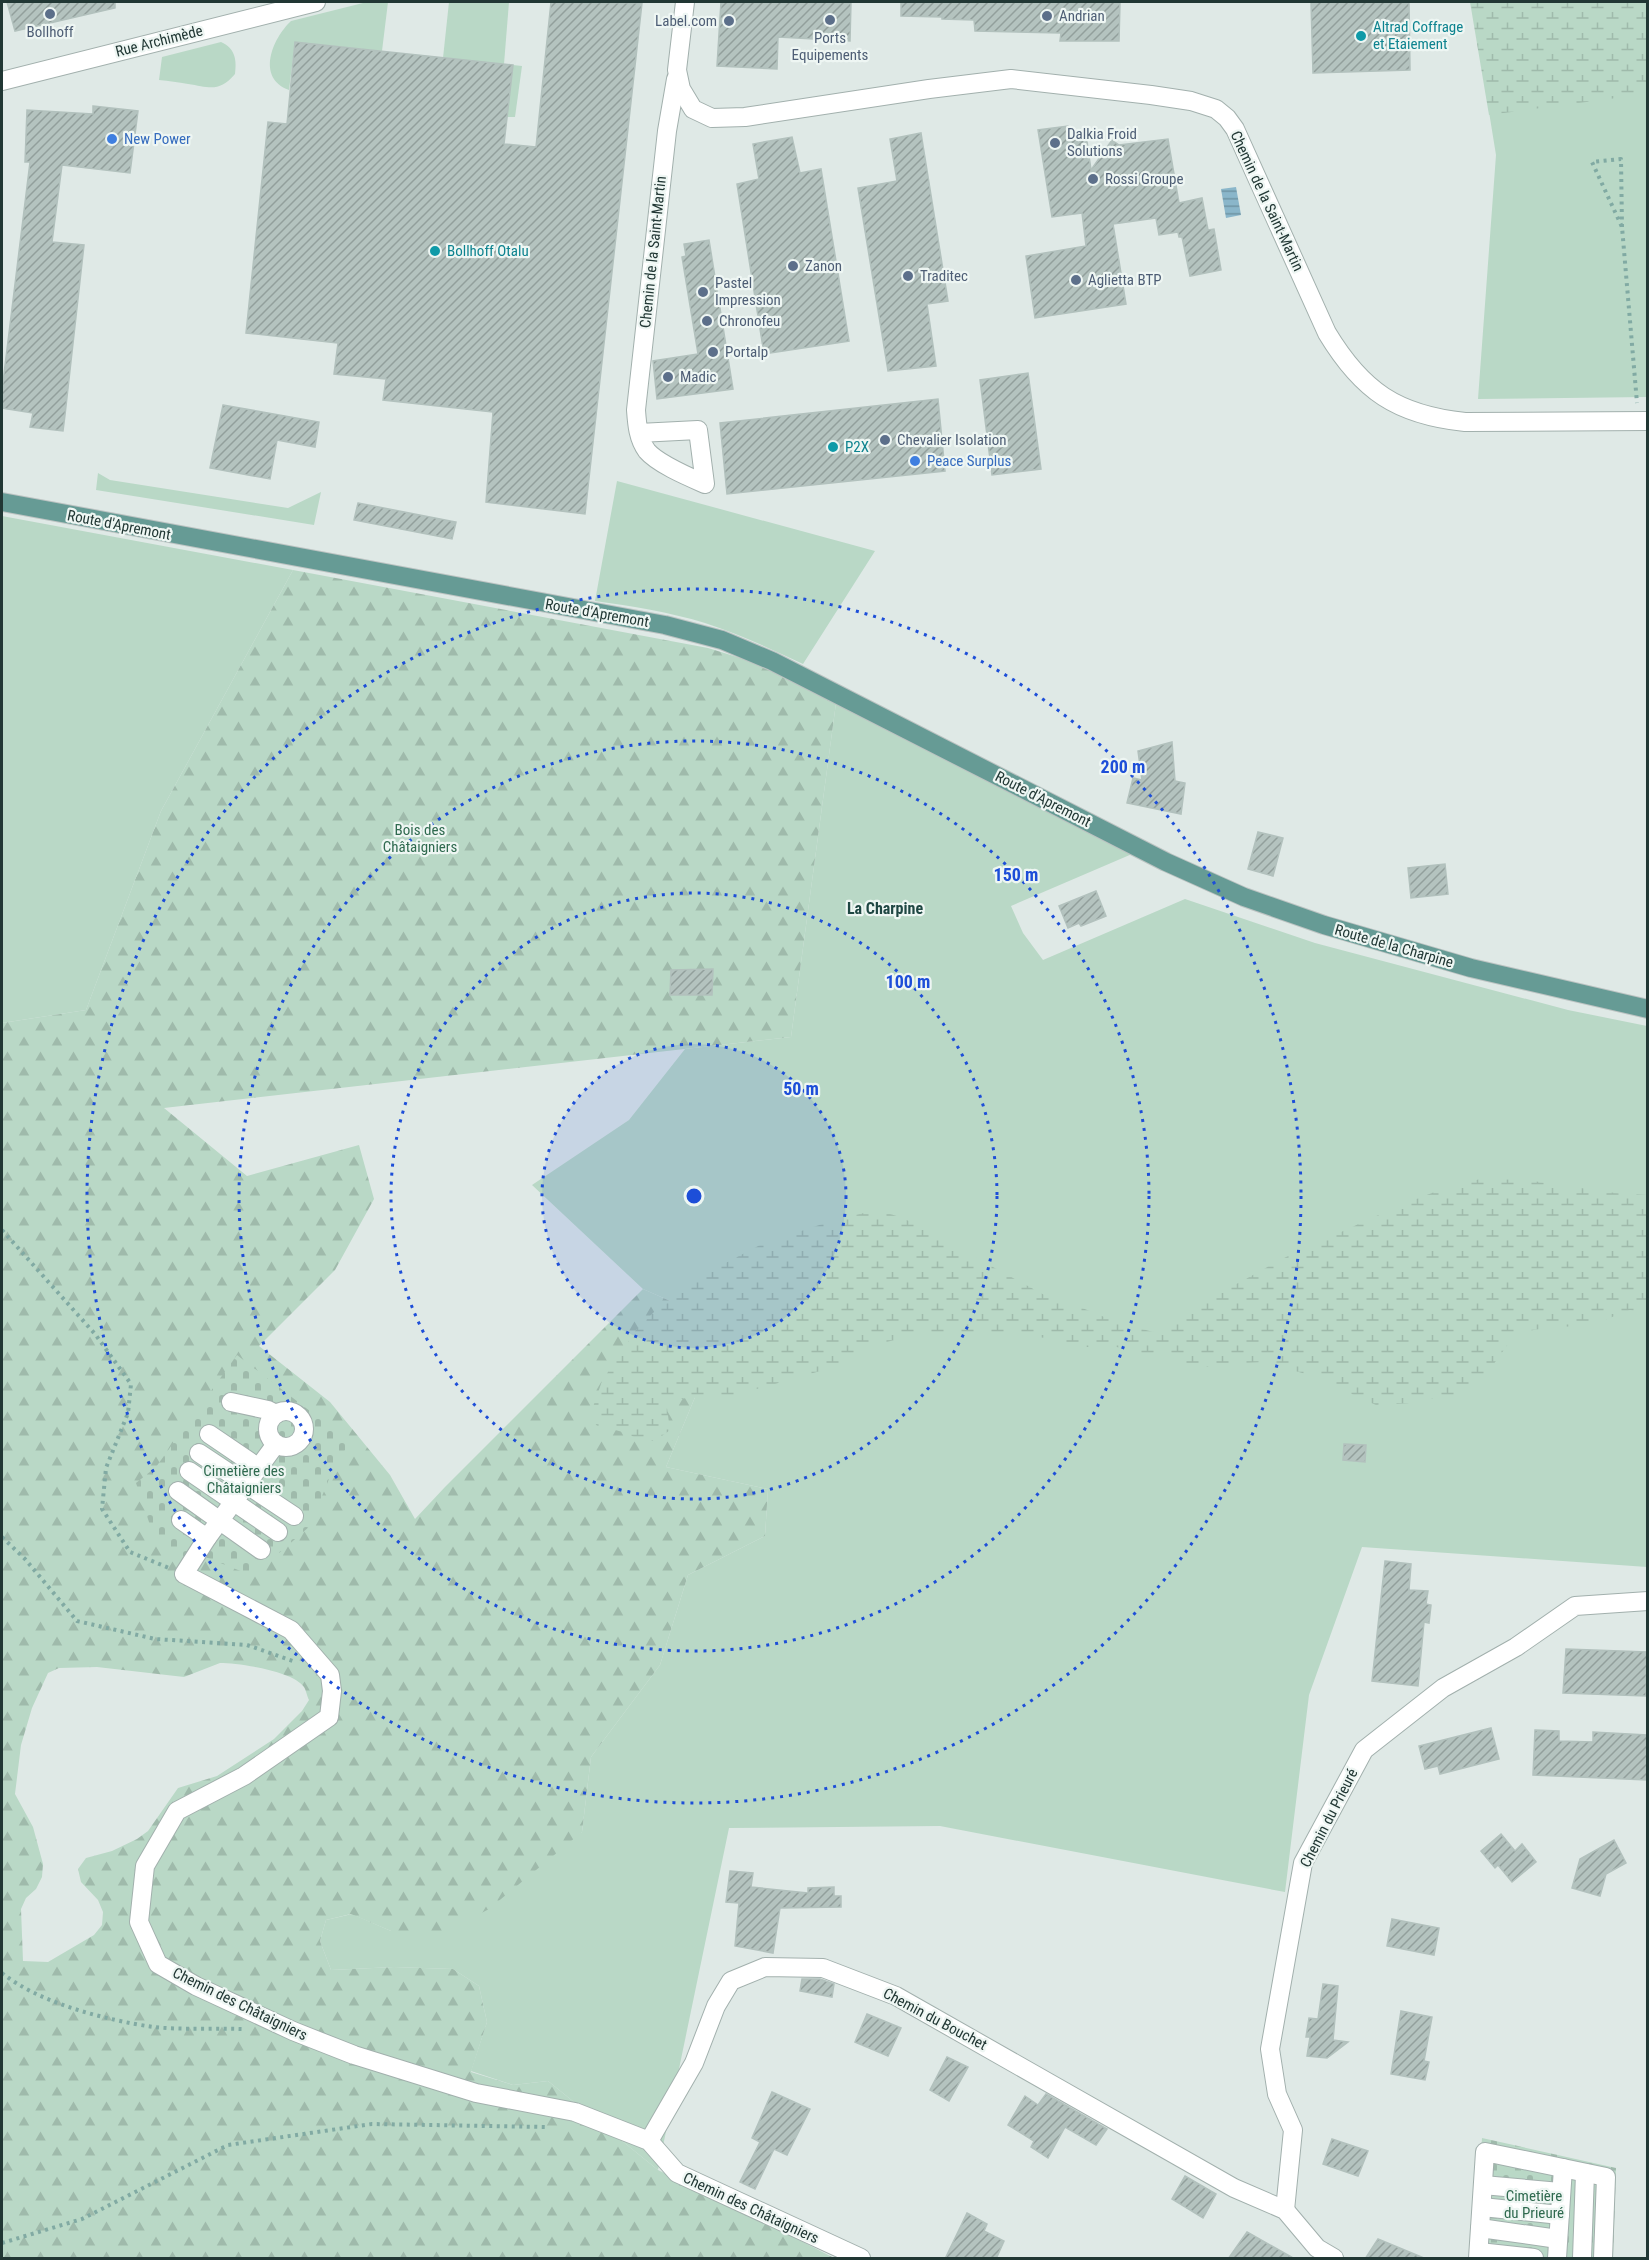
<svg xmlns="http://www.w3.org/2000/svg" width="1649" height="2260" font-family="'Roboto Condensed',sans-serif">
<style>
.green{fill:#b9d8c6}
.forest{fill:url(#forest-firs);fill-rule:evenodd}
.wetland{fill:url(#wetland-marsh)}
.cemetery{fill:url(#cemetery-stones)}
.water{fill:url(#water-rules)}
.building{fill:url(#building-hatch);stroke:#b2c1bd;stroke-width:1.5}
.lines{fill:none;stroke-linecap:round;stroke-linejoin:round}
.minor-casing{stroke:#a2b0ad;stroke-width:20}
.major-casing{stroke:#bcc3c2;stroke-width:20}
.path{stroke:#81aaa3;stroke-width:4;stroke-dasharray:3 4.5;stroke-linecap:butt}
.minor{stroke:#fff;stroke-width:18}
.major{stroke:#669b95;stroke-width:18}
.ring{fill:none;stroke:#1d4ed8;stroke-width:3;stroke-dasharray:3 6}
.service-dot{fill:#5c6f8a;stroke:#eef6f3;stroke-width:2}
.culture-dot{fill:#0f9aa8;stroke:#eef6f3;stroke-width:2}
.shop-dot{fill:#3f7fe0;stroke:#eef6f3;stroke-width:2}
.labels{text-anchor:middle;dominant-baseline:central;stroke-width:4.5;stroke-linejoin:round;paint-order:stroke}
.service-label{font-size:15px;fill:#4e5e75;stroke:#eef6f3;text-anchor:start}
.culture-label{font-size:15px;fill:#0d838f;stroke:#eef6f3;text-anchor:start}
.street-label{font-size:15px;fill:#213734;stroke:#eef6f3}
.shop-label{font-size:15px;fill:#366cbe;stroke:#eef6f3;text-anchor:start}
.park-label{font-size:15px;fill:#2f6a4f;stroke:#eef6f3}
.neighbourhood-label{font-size:16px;font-weight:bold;fill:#1f4743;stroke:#eef6f3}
.centre{fill:#1d4ed8;stroke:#eef6f3;stroke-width:3}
.ring-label{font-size:18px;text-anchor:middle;font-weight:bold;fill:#1d4ed8;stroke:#eef6f3;stroke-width:4.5;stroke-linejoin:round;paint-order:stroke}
</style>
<defs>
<pattern id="forest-firs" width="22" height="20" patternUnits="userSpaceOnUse" patternTransform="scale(1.5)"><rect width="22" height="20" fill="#b9d8c6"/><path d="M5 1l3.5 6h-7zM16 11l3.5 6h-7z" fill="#9fbaab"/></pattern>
<pattern id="wetland-marsh" width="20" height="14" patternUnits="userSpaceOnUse" patternTransform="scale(1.5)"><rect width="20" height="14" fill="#b9d8c6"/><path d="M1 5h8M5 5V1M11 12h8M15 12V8" fill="none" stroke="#9fbaab"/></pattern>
<pattern id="cemetery-stones" width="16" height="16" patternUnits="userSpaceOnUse" patternTransform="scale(1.5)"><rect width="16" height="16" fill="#b9d8c6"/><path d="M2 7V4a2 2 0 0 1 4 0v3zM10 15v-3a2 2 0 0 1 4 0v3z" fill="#9fbaab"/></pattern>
<pattern id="water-rules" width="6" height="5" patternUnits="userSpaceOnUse" patternTransform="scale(1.5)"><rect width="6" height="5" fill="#8ab6ca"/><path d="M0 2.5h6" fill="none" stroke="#7095a5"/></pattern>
<pattern id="building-hatch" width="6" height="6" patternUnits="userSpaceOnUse" patternTransform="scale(1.5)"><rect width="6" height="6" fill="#b4c3bf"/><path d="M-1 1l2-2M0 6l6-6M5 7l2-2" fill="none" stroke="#929f9c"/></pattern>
</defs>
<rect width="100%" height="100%" fill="#dfe9e6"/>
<g class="green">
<path d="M367,2H388L382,51L295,42L289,90C256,78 272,39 291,21Z"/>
<polygon points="449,2 509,2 504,64 443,58"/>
<polygon points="1500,2 1647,2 1647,397 1478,399 1496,155 1472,7"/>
<path d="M221,42C235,48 237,60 235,74C219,93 209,87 188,84C178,82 169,81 159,80L162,57Z"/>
<polygon points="513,65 522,66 515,117 507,117"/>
<polygon points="98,473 110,480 288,508 321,492 314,525 96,490"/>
<path d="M617,481L875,551L803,664C771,649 739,634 705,623C669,612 632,606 595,601Z"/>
<polygon points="2,516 293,570 161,811 86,1010 2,1023"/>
<polygon points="836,703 1132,854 1011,906 1023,933 1043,960 1185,899 1315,943 1568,1010 1647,1026 1647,1567 1362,1547 1309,1695 1285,1892 940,1826 729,1828 658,2170 548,2081 513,2085 471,2071 487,2022 479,1986 453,1969 394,1967 331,1970 320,1941 326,1920 352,1914 391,1931 582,1832 591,1757 660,1665 688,1575 765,1536 768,1489 666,1467 725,1325 643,1289 532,1185 629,1120 685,1049 791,1037"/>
</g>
<path class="forest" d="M293,570L708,648L750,661L836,703L791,1037L164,1108L247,1176L359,1145L374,1199L335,1270L259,1346L330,1402L390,1475L415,1519L445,1487L643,1289L725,1325L666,1467L768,1489L765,1536L688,1575L660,1665L591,1757L582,1832L489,1909L434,1938L391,1931L351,1914L326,1920L320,1941L331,1970L394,1967L453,1969L479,1986L487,2022L471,2072L513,2085L548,2081L658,2170L755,2217L834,2258H2V1023L86,1010L161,811ZM220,1663C239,1663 293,1671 304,1687C306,1690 307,1696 309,1700L302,1711L274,1739L217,1776L178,1788L148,1831L137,1839L112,1851L86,1858L78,1869L81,1882L98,1900L103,1912L102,1925L94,1935L48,1962L23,1961L21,1909L26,1898L36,1889L42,1877L43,1864L33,1827L15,1794L21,1745L32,1708L48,1673L59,1668L97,1667L184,1677Z"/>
<g class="wetland">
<polygon points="1470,2 1647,2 1647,94 1489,115"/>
<path d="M1480,1179L1526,1180L1615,1193L1647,1195V1314L1630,1310L1589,1326L1551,1327L1528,1331L1511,1340L1493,1365L1463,1395L1442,1396L1412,1403L1376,1405L1309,1375L1265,1362L1221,1364L1191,1370L1172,1355L1132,1353L1117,1347H1080L1046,1338L1010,1334L931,1333L898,1339L864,1348L841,1365L768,1386L730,1396L686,1398L672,1401L667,1408L670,1430C642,1452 642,1436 615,1430C608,1428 603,1429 596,1425L593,1407L602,1381L636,1330L656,1310L675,1298L693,1280L760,1245L834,1220L864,1213H887L903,1218L1048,1297L1075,1305L1114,1321L1153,1332L1196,1306L1286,1257L1405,1203L1440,1190Z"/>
</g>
<g class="cemetery">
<polygon points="237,1355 350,1442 333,1469 310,1526 253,1576 208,1558 186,1558 153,1534 136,1483 156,1467"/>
<polygon points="1482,2138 1616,2168 1613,2258 1474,2258"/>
</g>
<polygon class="water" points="1236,187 1241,215 1226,218 1221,189"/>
<g class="building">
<polygon points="7,2 115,2 115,8 15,31"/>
<polygon points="551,2 642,3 585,514 486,502 493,412 383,400 386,379 334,374 338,343 246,333 268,122 287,124 295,42 513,65 504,144 536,147"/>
<polygon points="721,2 851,2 850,41 778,37 777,69 717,66"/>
<polygon points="901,2 1120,2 1119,41 1060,41 1061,33 975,31 974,20 942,19 942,17 901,16"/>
<polygon points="1311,2 1409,2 1410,70 1313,73"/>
<polygon points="93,106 138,111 130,173 62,165 52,242 84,245 65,415 63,431 30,427 33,413 2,408 2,390 30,162 25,162 27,110 93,114"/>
<polygon points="1068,126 1069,137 1086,134 1091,170 1112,140 1119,145 1168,139 1179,203 1202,198 1208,230 1214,229 1221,270 1190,276 1182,237 1179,237 1178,232 1159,235 1156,218 1113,224 1126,304 1035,318 1026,256 1086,246 1082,213 1052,217 1038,130"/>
<polygon points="921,133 948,301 927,304 936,366 888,371 858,188 897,181 890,139"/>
<polygon points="792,137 800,173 821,169 849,341 764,354 737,184 759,179 753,144"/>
<polygon points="709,240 733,389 657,399 653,361 698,354 682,257 686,256 684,244"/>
<polygon points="1028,373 1041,469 992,475 980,380"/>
<polygon points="938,399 945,471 727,494 720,423"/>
<polygon points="223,405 319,422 315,447 277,440 270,479 210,468"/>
<polygon points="358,503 456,522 452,539 354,520"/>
<polygon points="1172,742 1175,781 1185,783 1181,814 1127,803 1133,778 1142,780 1138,751"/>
<polygon points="1258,832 1283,838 1273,876 1248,869"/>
<polygon points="1445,864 1448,894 1411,898 1408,868"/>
<polygon points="1096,891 1106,916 1081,926 1079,923 1068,928 1059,906"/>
<polygon points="713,969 712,995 670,995 671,970"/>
<polygon points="1344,1444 1366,1445 1365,1462 1343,1460"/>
<polygon points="1385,1561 1411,1564 1409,1590 1428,1591 1426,1604 1431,1605 1429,1623 1424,1622 1418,1686 1372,1681"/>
<polygon points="1566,1649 1647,1652 1646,1696 1563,1693"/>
<polygon points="1491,1728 1499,1759 1440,1774 1438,1766 1425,1769 1419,1746"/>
<polygon points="1535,1730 1559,1731 1559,1741 1593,1742 1593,1732 1647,1735 1647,1780 1533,1775"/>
<polygon points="1501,1834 1515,1851 1522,1844 1536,1862 1512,1882 1498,1865 1495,1868 1481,1851"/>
<polygon points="1614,1840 1626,1863 1606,1874 1600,1896 1572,1888 1580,1859"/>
<polygon points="730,1871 753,1873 751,1887 808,1893 808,1888 834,1887 834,1896 841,1896 841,1907 780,1908 773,1953 735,1946 739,1903 726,1902"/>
<polygon points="1392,1919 1439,1928 1434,1955 1387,1946"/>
<polygon points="802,1979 820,1979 834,1984 832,1997 800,1991"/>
<polygon points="1323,1984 1338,1986 1333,2040 1348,2042 1327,2058 1307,2056 1310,2037 1306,2037 1309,2018 1318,2019"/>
<polygon points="1401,2011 1432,2017 1424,2061 1429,2062 1425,2080 1391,2074"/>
<polygon points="867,2014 901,2028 888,2056 855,2042"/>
<polygon points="947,2057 968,2067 949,2101 930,2090"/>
<polygon points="772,2092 810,2109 787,2155 774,2149 755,2189 740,2182 760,2142 752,2138"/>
<polygon points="1046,2094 1107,2129 1096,2145 1065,2127 1048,2158 1031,2147 1034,2141 1008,2125 1025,2096 1038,2105"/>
<polygon points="1332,2139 1368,2151 1358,2176 1323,2164"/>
<polygon points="1185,2176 1216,2194 1203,2218 1172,2199"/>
<polygon points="967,2213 987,2224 984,2231 1004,2241 996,2259 945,2259"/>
<polygon points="1247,2232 1295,2259 1228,2259"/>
<polygon points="1378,2239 1424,2258 1424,2259 1365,2259"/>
</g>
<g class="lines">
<g class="minor-casing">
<g id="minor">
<path d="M685,2L677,70L681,89L693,109L712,118L745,117L929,89L1011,79L1151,95L1191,101L1216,109L1227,118L1235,129L1327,333C1362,391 1397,415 1465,422L1648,421"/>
<polyline points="2,81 316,2"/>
<path d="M639,433L698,430L705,484C689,477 658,464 647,451C638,439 637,424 636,410L667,131L676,79"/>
<polyline points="231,1402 268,1410 276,1414"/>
<circle cx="286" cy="1429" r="18"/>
<polyline points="209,1434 259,1468"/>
<polyline points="276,1444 207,1538 184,1574 291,1630 330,1675 332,1691 329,1717 244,1776 177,1811 145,1866 139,1922 158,1964 196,1986 293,2031 354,2055 476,2093 575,2112 649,2141 677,2173 861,2258"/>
<polyline points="199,1453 294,1516"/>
<polyline points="189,1471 278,1532"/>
<polyline points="178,1491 261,1550"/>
<polyline points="181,1520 207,1538"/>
<polyline points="649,2141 694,2063 716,2006 731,1981 765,1967 823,1968 896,1996 1234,2188 1285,2210 1317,2248 1334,2258"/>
<polyline points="1483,2185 1560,2192"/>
<polyline points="1482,2207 1560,2215"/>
<polyline points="1285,2210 1293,2130 1277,2094 1270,2049 1303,1863 1364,1750 1443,1688 1516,1647 1575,1606 1648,1601"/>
<polyline points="1480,2228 1558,2239"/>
<polyline points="1479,2252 1534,2258"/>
<polyline points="1478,2258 1485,2152 1606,2177 1603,2258"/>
<polyline points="1557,2258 1563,2168"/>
<polyline points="1582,2258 1585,2173"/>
</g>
</g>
<g class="major-casing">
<polyline id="major" points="2,502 665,625 722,640 772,661 1166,862 1244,897 1324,925 1471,968 1648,1009"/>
</g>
<g class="path">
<polyline points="1622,227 1621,159 1592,162 1622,227 1637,403"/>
<polyline points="2,1230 95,1334 131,1384 128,1413 106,1468 102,1509 130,1552 169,1568"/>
<polyline points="2,1537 25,1559 77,1621 155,1639 247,1645 293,1661"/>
<path d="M2,1973C39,2003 106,2020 153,2027C182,2030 213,2028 242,2029"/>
<polyline points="2,2243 82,2219 228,2145 372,2124 545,2127"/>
</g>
<use href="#minor" class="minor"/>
<use href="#major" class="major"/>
</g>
<circle cx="694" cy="1196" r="152" fill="#1d4ed8" fill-opacity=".12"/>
<g class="ring">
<circle cx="694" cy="1196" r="152"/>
<circle cx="694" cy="1196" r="303"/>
<circle cx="694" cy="1196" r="455"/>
<circle cx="694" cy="1196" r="607"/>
</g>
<g class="service-dot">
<circle cx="50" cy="14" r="6"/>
<circle cx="1047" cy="16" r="6"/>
<circle cx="830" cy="20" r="6"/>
<circle cx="729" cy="21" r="6"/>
<circle cx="1055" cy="143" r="6"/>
<circle cx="1093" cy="179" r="6"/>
<circle cx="793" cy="266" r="6"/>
<circle cx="908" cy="276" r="6"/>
<circle cx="1076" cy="280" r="6"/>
<circle cx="703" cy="292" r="6"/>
<circle cx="707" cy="321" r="6"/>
<circle cx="713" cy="352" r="6"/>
<circle cx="668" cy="377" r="6"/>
<circle cx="885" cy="440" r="6"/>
</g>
<g class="culture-dot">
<circle cx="1361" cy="36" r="6"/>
<circle cx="435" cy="251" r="6"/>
<circle cx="833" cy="447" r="6"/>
</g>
<g class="shop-dot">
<circle cx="112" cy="139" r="6"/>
<circle cx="915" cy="461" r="6"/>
</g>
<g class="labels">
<g class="service-label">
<text x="1059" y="16">Andrian</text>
<text x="717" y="21" text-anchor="end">Label.com</text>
<text x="50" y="32" text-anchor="middle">Bollhoff</text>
<text x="830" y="38" text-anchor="middle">Ports<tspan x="830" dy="17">Equipements</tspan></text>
<text x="1067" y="134">Dalkia Froid<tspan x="1067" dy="17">Solutions</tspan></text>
<text x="1105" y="179">Rossi Groupe</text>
<text x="805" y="266">Zanon</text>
<text x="920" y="276">Traditec</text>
<text x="1088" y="280">Aglietta BTP</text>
<text x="715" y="283">Pastel<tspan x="715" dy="17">Impression</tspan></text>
<text x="719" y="321">Chronofeu</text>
<text x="725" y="352">Portalp</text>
<text x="680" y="377">Madic</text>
<text x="897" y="440">Chevalier Isolation</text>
</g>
<g class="culture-label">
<text x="1373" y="27">Altrad Coffrage<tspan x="1373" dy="17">et Etaiement</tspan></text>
<text x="447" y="251">Bollhoff Otalu</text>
<text x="845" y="447">P2X</text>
</g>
<g class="street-label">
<text transform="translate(159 41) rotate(-14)">Rue Archimède</text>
<text transform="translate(1267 201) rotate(65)">Chemin de la Saint-Martin</text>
<text transform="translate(653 252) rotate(-84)">Chemin de la Saint-Martin</text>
<text transform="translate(119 525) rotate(11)">Route d'Apremont</text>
<text transform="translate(597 613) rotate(10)">Route d'Apremont</text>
<text transform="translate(1043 799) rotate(27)">Route d'Apremont</text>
<text transform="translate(1394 946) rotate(16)">Route de la Charpine</text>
<text transform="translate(1329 1818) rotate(-63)">Chemin du Prieuré</text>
<text transform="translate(240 2004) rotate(26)">Chemin des Châtaigniers</text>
<text transform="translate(935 2019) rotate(28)">Chemin du Bouchet</text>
<text transform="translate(751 2208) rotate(25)">Chemin des Châtaigniers</text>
</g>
<g class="shop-label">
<text x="124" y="139">New Power</text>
<text x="927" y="461">Peace Surplus</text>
</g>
<g class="park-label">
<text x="420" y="830">Bois des<tspan x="420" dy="17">Châtaigniers</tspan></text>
<text x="244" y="1471">Cimetière des<tspan x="244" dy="17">Châtaigniers</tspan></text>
<text x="1534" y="2196">Cimetière<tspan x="1534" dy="17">du Prieuré</tspan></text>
</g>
<g class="neighbourhood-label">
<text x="885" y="908">La Charpine</text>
</g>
</g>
<circle cx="694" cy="1196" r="9" class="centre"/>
<g class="ring-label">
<text x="1123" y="773">200 m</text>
<text x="1016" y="881">150 m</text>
<text x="908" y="988">100 m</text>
<text x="801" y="1095">50 m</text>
</g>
<rect width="1649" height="2260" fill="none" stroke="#213734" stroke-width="6"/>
</svg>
